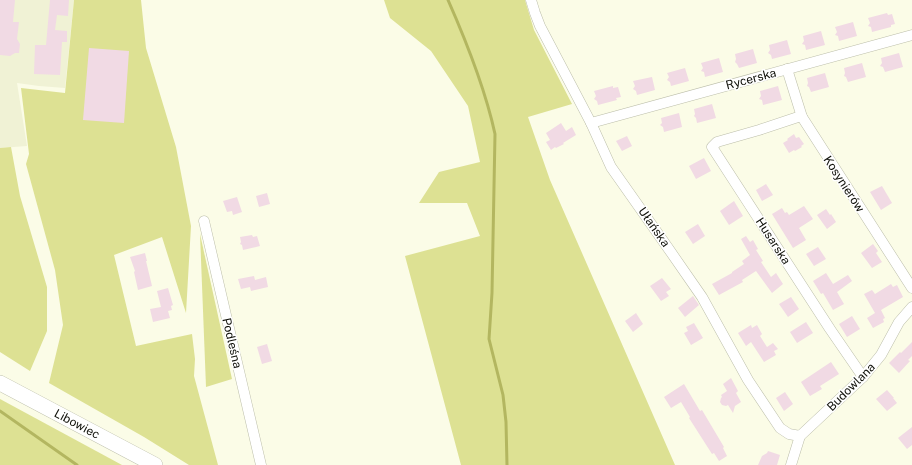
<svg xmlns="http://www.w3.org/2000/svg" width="912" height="465" font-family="'Public Sans',sans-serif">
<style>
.built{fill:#f0f2d5}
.green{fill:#dde193}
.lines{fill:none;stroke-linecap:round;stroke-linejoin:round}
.stream{stroke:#b3b660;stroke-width:3}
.building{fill:#f1dae4}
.street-casing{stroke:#bcbeaa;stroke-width:11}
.secondary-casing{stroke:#bcbeaa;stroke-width:16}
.street{stroke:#fff;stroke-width:10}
.secondary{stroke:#fff;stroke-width:15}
.labels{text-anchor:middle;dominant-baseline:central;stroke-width:3;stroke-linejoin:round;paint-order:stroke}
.street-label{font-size:12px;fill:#0f1009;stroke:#fff}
</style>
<rect width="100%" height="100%" fill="#fbfce7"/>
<polygon class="built" points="0,0 74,0 65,88 39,86 17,83 27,146 0,148"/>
<g class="green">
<polygon points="74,0 141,0 146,48 176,147 191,226 186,313 162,237 114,255 136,346 192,334 195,359 194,376 218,465 189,465 144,437 49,383 63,325 55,270 26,164 29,154 21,88 65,93"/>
<polygon points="384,0 525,0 534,30 572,104 528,117 550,180 675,465 461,465 405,256 480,236 467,203 419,203 439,172 480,162 468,106 431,51 390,18"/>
<polygon points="11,147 20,196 47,287 47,331 30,371 0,352 0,148"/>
<polygon points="200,234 232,379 206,387"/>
<polygon points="0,399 122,465 0,465"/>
</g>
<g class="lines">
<g class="stream">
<path d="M448,0C467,43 485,88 495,134L492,293L489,339L503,395L506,422L507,465"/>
<polyline points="0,411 77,465"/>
</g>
</g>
<g class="building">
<polygon points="0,0 15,0 13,22 19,22 17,39 20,44 19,53 15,53 10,56 0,55"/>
<polygon points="50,0 69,0 68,16 57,15 55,30 67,31 67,42 62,42 60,75 34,74 35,45 46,45"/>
<polygon points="887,13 888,15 892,14 895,24 891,25 891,27 872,32 871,27 868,26 870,23 868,18"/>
<polygon points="853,22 857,36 839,41 838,36 835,35 837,32 835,27"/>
<polygon points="821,31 825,45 806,50 805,45 802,44 804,41 803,36"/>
<polygon points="787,40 791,54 772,59 771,55 768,53 770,50 769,45"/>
<polygon points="89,48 129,51 124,123 83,120"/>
<polygon points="753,49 757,63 739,68 737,64 735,62 736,59 735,54"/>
<polygon points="899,53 903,67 885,72 883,67 880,66 882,63 881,58"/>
<polygon points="719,58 723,72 705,77 704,72 701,71 703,68 701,63"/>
<polygon points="862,63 866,77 848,82 846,77 844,76 845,73 844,68"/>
<polygon points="685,68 689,81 671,86 670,82 667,80 669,77 667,73"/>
<polygon points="825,73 829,87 811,92 809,87 807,86 808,83 807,78"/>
<polygon points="652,77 655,90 637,95 636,91 633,89 635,86 633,81"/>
<polygon points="613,86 613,88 618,87 621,97 616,98 617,100 598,105 597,101 594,99 596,96 594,91"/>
<polygon points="778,86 782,100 763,105 762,100 759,99 761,96 760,91"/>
<polygon points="712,104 716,118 697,123 696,118 694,116 695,114 694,109"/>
<polygon points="679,113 682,127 664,132 663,127 660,125 662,123 661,118"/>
<polygon points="561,123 566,131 572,127 576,135 563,143 564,144 556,148 555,147 551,150 546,142 550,140 546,133"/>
<polygon points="794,134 796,138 799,137 804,144 801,146 802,147 795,151 794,150 789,153 783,143 788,140 787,139"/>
<polygon points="627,136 632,146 622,151 616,141"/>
<polygon points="704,158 711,171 696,179 689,166"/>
<polygon points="766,184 773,195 762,201 756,190"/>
<polygon points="882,186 892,203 881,210 870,192"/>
<polygon points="267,193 270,204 259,207 256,196"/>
<polygon points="237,197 242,212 233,215 232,211 227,212 223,201"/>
<polygon points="734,201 743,216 729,225 720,211"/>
<polygon points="804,206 813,219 799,228 806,240 793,248 772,214 782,208 785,213 787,212 789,215"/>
<polygon points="826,209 830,215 831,214 836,222 827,229 817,215"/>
<polygon points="698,224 705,236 693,244 685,232"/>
<polygon points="252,235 253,237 257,236 260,246 243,250 242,245 240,244 241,242 240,237"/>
<polygon points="746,236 750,242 753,240 758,249 756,250 763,261 761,262 771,277 776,273 783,284 772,293 756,271 742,280 743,282 719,295 712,284 732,273 732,272 744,264 742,261 750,255 741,239"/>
<polygon points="873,244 878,251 876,253 882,262 872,268 861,253"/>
<polygon points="818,247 826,259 814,266 806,254"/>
<polygon points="145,253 147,261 146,261 152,286 138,290 134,272 135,271 130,257"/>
<polygon points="826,273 833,284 848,275 852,281 837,292 844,304 833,310 823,293 821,294 813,281"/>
<polygon points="254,276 255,280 266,277 268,287 251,291 250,287 241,289 238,279"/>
<polygon points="662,278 671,289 666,292 669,296 661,301 650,286"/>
<polygon points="891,284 893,287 897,285 903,297 881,310 885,318 883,319 884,322 873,328 867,318 875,313 864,294 872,290 875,294"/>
<polygon points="168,288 173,305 171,306 172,310 168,311 170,318 153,322 150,309 161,307 157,291"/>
<polygon points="693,296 699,305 685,317 678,308"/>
<polygon points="791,297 799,309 788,317 779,304"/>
<polygon points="636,313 643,324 633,332 625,321"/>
<polygon points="852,316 860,329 847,337 839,324"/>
<polygon points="806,322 813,333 797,343 790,332"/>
<polygon points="694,323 703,338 691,345 684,333 688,331 686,327"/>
<polygon points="751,325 752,328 757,325 762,334 760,336 767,347 773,343 778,349 774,351 776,355 764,362 751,342 746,346 738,333"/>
<polygon points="912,342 912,356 908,360 910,361 899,373 889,363 900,352 901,353"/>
<polygon points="267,344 272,361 262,364 257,347"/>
<polygon points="831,362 839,374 820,386 822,389 810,396 801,382"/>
<polygon points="731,378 738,391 736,393 741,402 735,406 733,413 728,405 726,406 722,405 720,402 721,398 722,397 721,395 727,391 723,384"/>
<polygon points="684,384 700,411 702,410 724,447 723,448 727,456 719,461 714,453 712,454 689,418 690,417 681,402 671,408 664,397"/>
<polygon points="887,390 894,398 893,398 897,403 887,411 876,399"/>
<polygon points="785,392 793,404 784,411 776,398"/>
<polygon points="912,427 912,445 907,449 898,438"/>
<polygon points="768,451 780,455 777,465 758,465 762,456 767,453"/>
</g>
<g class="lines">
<g class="street-casing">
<g id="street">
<polyline points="531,0 535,13 540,26 591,123 611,167 668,248 702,297 748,380 780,428 789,434 800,436"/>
<polyline points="787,69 802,117"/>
<polyline points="591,123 912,35"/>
<polyline points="204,221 261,465"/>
<polyline points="863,377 830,329 712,147 717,142 759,130 798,117 802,117 912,288"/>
<polyline points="791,465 800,436 863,377 881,355 899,322 912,307"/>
</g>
</g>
<g class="secondary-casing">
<polyline id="secondary" points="0,383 155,465"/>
</g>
<use href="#street" class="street"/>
<use href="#secondary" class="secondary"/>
</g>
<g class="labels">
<g class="street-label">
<text transform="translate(751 79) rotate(-15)">Rycerska</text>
<text transform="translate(844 184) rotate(57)">Kosynierów</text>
<text transform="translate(654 227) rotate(55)">Ułańska</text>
<text transform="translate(773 241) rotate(57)">Husarska</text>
<text transform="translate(232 343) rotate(77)">Podleśna</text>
<text transform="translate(851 387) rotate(-45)">Budowlana</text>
<text transform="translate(77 424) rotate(28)">Libowiec</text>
</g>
</g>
</svg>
